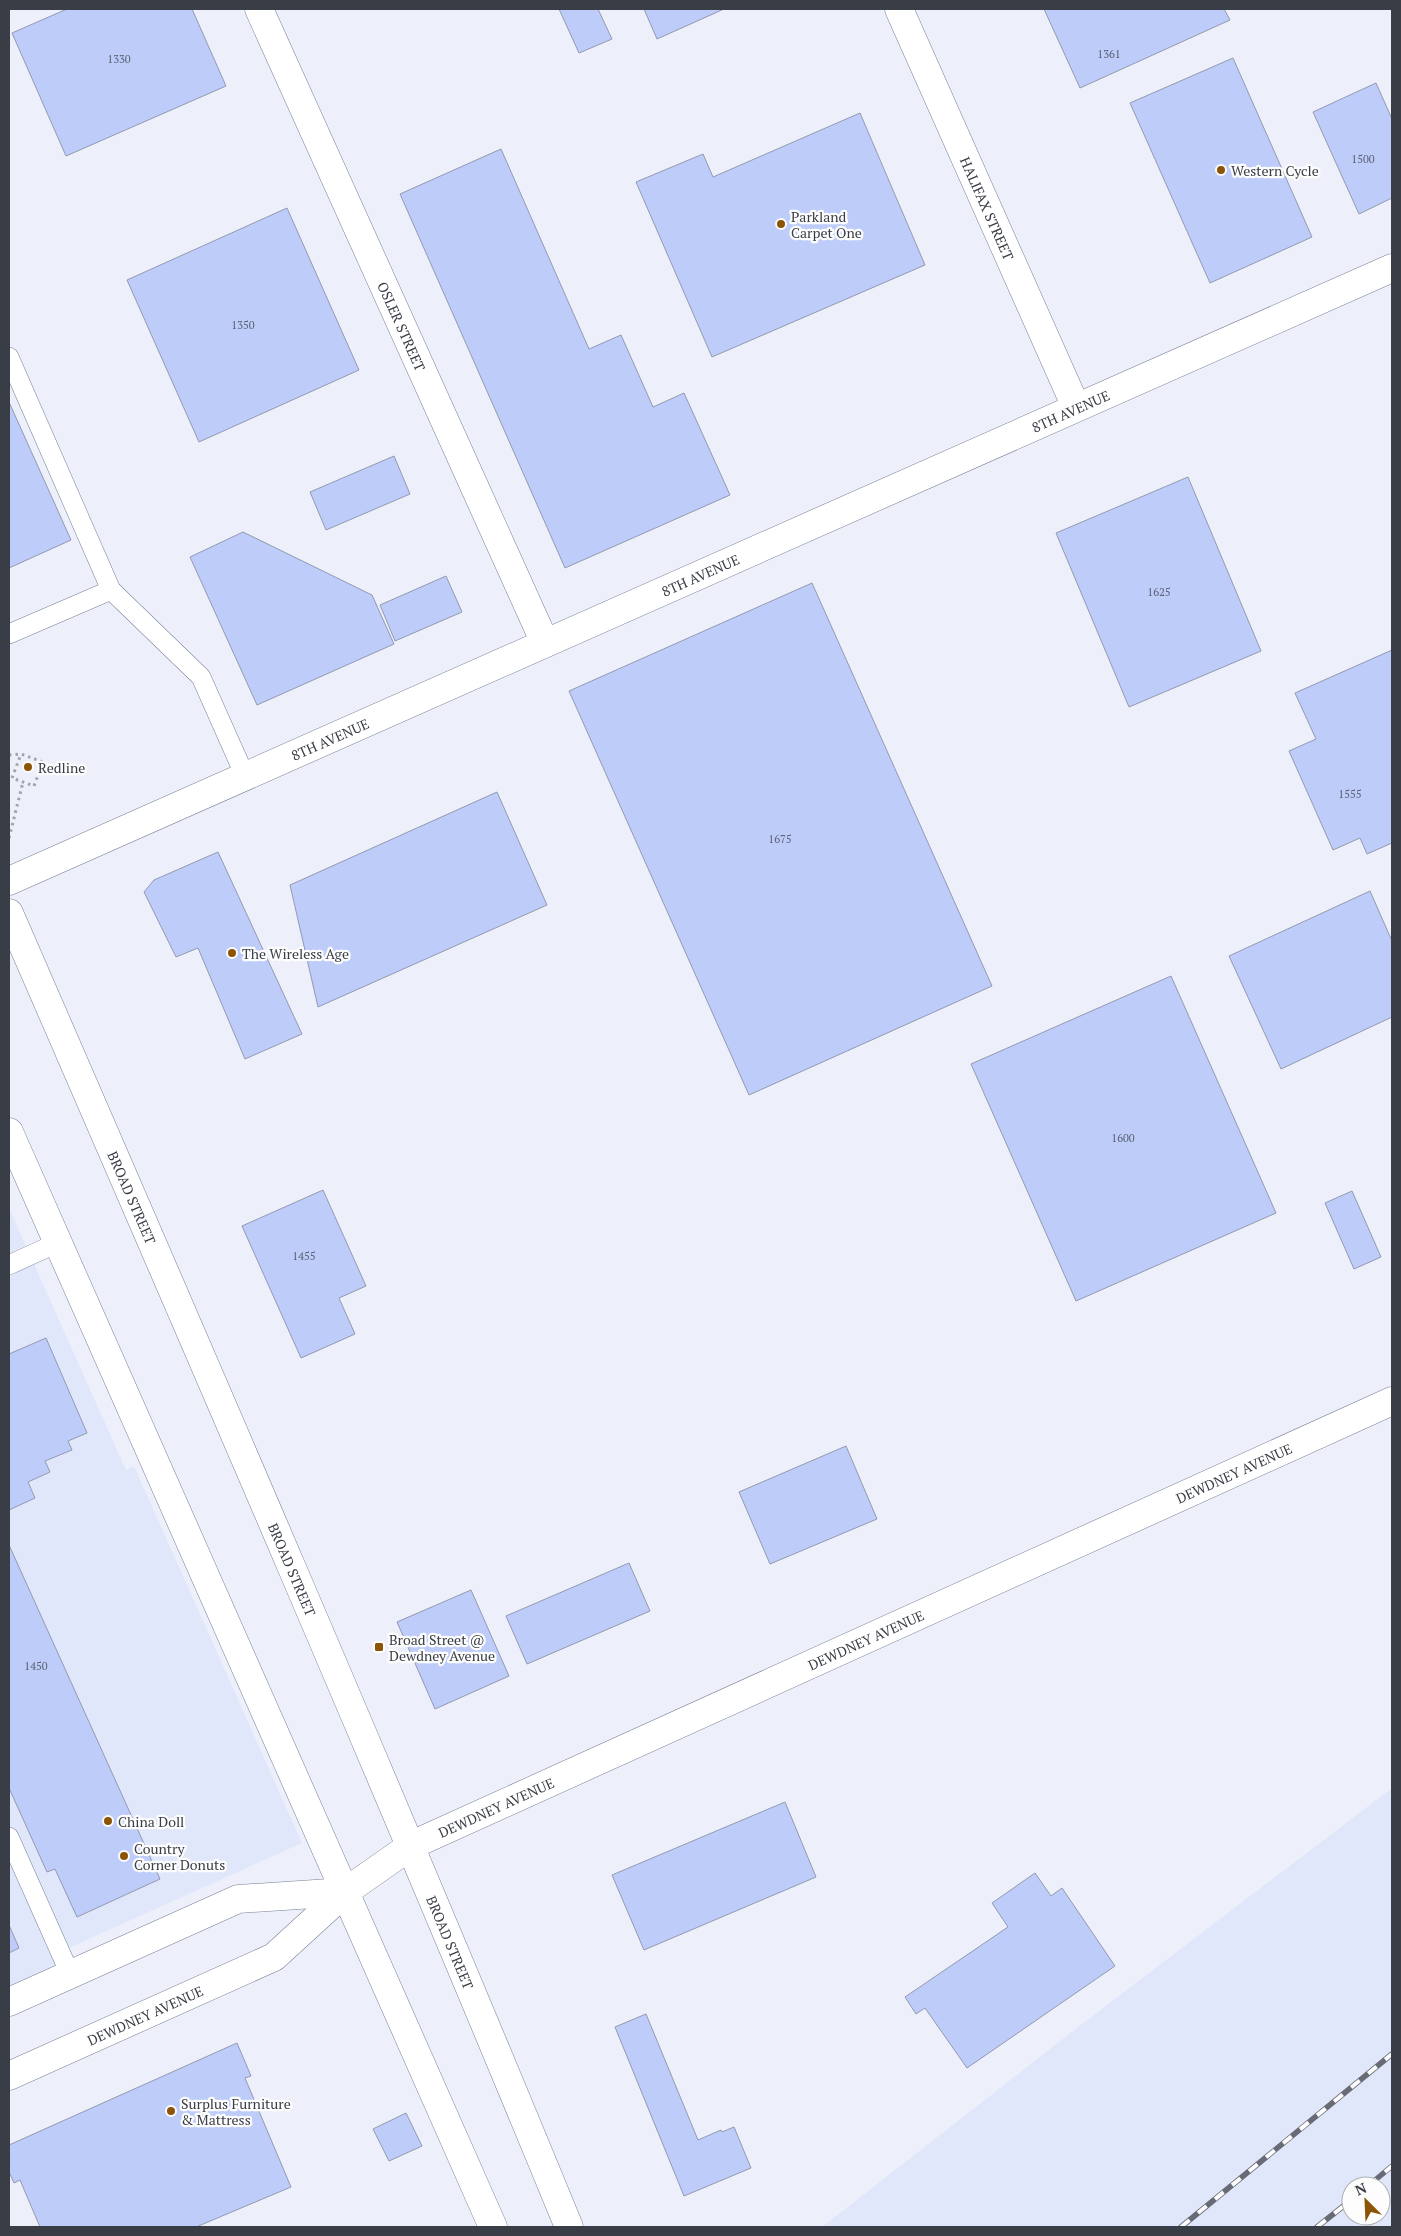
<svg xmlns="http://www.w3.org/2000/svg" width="1401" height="2236" font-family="'PT Serif',serif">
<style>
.built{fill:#e1e7fb;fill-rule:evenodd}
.building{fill:#beccf9;stroke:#9299b0}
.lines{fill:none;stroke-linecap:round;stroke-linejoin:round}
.service-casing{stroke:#798097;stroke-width:20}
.minor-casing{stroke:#798097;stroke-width:29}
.tertiary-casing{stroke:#798097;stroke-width:29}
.secondary-casing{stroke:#798097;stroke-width:29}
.path{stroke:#a0a3ad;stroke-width:3;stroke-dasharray:2.5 4;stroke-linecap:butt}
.service{stroke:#fff;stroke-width:19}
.minor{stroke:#fff;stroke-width:28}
.tertiary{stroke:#fff;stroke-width:28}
.secondary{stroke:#fff;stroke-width:28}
.rail-casing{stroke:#686b75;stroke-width:5.5}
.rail{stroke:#fdfdfd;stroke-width:4;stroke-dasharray:11;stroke-linecap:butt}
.poi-dot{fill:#8b5407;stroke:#fdfdfd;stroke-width:2}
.labels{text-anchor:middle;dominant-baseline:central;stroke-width:4.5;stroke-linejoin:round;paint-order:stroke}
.number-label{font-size:11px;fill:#5a6173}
.poi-label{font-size:14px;fill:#393d46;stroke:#fdfdfd;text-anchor:start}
.street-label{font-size:14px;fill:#393d46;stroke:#fdfdfd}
</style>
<rect width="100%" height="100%" fill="#edf0fa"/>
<g class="built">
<polygon points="9,1208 126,1470 134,1466 302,1843 69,1948 76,1963 9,1993"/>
<path d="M1392,1788V2227H822L1082,2024ZM1351,2186H1381V2216H1351Z"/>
</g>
<g class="building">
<polygon points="67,9 192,9 226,86 66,156 12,33"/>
<polygon points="559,9 598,9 612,39 579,53"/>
<polygon points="644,9 724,9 657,39"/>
<polygon points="1044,9 1224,9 1230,20 1080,88"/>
<polygon points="1233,58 1312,237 1210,283 1130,103"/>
<polygon points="1376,83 1392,119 1392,198 1359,214 1313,112"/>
<polygon points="860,113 925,265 712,357 636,182 703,154 713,177"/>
<polygon points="501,149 589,349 621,335 653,407 684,393 730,495 565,568 400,194"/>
<polygon points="287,208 359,370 199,442 127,280"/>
<polygon points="9,402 71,540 9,568"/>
<polygon points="394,456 410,494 326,530 310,492"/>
<polygon points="1188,477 1261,651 1129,707 1056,533"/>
<polygon points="243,532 372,595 394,644 257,705 190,557"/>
<polygon points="446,576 462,612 395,641 380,605"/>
<polygon points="812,583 992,986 749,1095 569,691"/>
<polygon points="1392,650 1392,843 1367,854 1360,838 1333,850 1289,751 1316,739 1295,693"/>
<polygon points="497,792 547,905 318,1007 290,885"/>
<polygon points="218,852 302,1034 245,1059 198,948 176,957 144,892 154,880"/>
<polygon points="1370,891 1392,941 1392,1017 1281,1069 1229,956"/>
<polygon points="1171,976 1276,1213 1076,1301 971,1064"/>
<polygon points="323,1190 366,1286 339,1298 355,1334 301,1358 242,1226"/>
<polygon points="1352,1191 1381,1257 1354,1269 1325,1203"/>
<polygon points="46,1338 87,1433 68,1441 72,1450 45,1461 50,1472 28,1482 35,1498 9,1510 9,1354"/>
<polygon points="846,1446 877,1519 770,1564 739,1492"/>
<polygon points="9,1545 160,1879 77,1917 55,1869 47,1872 9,1788"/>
<polygon points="629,1563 650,1611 527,1664 506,1616"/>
<polygon points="471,1590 509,1676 435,1709 397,1622"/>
<polygon points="785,1802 816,1877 644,1950 612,1875"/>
<polygon points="1035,1873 1051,1896 1062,1888 1115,1966 967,2068 925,2008 916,2014 905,1997 1008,1927 992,1903"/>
<polygon points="9,1925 19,1948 9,1953"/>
<polygon points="646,2014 698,2140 721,2130 722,2132 734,2127 751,2168 684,2196 615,2027"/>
<polygon points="237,2043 251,2076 245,2078 291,2187 196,2227 40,2227 20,2180 14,2183 9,2172 9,2145"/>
<polygon points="406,2113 422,2146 389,2161 373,2129"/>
</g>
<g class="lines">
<g class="service-casing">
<g id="service">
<polyline points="9,357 111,590"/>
<polyline points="9,634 111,590 201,677 245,776"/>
<polyline points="9,1265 57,1243"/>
<polyline points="9,1837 70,1974"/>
</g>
</g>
<g class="minor-casing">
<g id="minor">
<path id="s1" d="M259,9L545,643"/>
<path id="s2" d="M899,9L1076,407"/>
<path id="s3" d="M412,1845L1392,1401"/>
</g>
</g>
<g class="tertiary-casing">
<g id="tertiary">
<path id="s4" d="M9,881L1392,268"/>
</g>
</g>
<g class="secondary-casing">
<g id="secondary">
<path id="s5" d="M9,913C199,1350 388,1787 569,2227"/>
<polyline points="9,1132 493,2227"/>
<polyline points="9,2002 238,1899 345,1892"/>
<path id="s6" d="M9,2076L274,1957L345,1892L412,1845"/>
</g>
</g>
<g class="path">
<polyline points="9,755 21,754 43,762 34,786 12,778 21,754"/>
<polyline points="9,838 23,782"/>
</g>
<use href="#service" class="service"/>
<use href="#minor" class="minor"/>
<use href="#tertiary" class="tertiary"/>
<use href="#secondary" class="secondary"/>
<g class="rail-casing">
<g id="rail">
<polyline points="1368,2186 1392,2166"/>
<polyline points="1181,2227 1392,2054"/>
<polyline points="1317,2227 1351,2200"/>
</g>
</g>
<use href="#rail" class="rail"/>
</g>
<g class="poi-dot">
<circle cx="1221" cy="170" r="5"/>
<circle cx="781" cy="224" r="5"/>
<circle cx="28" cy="767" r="5"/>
<circle cx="232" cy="953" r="5"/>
<rect x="374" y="1642" width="10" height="10" rx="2.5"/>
<circle cx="108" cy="1821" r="5"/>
<circle cx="124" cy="1856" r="5"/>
<circle cx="171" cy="2111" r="5"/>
</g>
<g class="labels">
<g class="number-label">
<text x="1109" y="54">1361</text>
<text x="119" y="59">1330</text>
<text x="1363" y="159">1500</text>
<text x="243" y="325">1350</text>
<text x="1159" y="592">1625</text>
<text x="1350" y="794">1555</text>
<text x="780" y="839">1675</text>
<text x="1123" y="1138">1600</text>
<text x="304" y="1256">1455</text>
<text x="36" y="1666">1450</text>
</g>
<g class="poi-label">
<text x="1231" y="170">Western Cycle</text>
<text x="791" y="216">Parkland<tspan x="791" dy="16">Carpet One</tspan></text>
<text x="38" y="767">Redline</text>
<text x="242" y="953">The Wireless Age</text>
<text x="389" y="1639">Broad Street @<tspan x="389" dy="16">Dewdney Avenue</tspan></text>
<text x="118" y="1821">China Doll</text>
<text x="134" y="1848">Country<tspan x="134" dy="16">Corner Donuts</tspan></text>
<text x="181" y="2103">Surplus Furniture<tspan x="181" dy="16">&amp; Mattress</tspan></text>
</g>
<g class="street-label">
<text stroke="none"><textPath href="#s2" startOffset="218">HALIFAX STREET</textPath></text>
<text stroke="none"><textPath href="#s1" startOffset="348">OSLER STREET</textPath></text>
<text stroke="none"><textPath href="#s4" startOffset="1161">8TH AVENUE</textPath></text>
<text stroke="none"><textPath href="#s4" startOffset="756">8TH AVENUE</textPath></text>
<text stroke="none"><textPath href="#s4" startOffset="351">8TH AVENUE</textPath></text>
<text stroke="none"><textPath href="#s5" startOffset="310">BROAD STREET</textPath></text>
<text stroke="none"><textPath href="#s3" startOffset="902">DEWDNEY AVENUE</textPath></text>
<text stroke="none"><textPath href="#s5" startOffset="715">BROAD STREET</textPath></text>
<text stroke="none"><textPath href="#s3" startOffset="498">DEWDNEY AVENUE</textPath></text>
<text stroke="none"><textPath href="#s3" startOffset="92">DEWDNEY AVENUE</textPath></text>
<text stroke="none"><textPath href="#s5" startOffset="1120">BROAD STREET</textPath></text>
<text stroke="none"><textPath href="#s6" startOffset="149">DEWDNEY AVENUE</textPath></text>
</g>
</g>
<rect width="1401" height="2236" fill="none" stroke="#393d46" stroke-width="20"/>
<g transform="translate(1366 2201) rotate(336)"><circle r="24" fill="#fdfdfd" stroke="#afb0b4"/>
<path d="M0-4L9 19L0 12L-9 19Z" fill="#8b5407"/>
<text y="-8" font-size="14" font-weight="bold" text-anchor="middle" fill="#393d46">N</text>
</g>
</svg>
